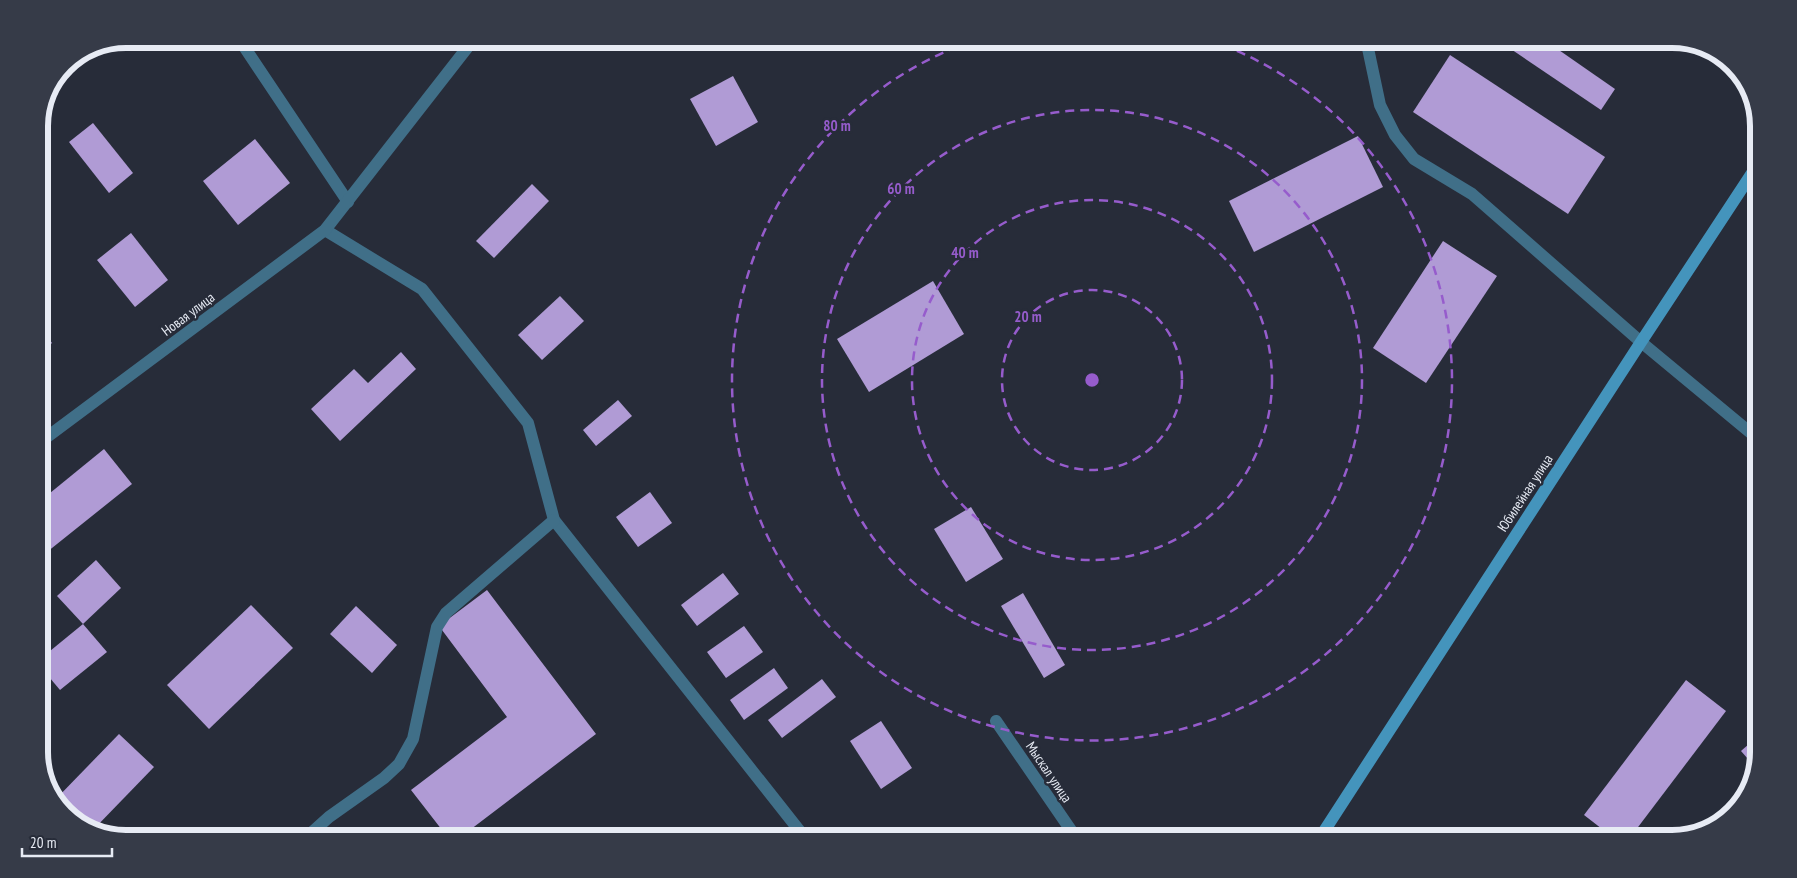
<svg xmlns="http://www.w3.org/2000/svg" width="1797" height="878" font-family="'PT Sans Narrow',sans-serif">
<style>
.building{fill:#b09bd5}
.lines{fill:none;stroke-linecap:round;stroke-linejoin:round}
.service{stroke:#406f88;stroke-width:12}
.minor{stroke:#406f88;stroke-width:12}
.secondary{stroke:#4494bc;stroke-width:12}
.ring{fill:none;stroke:#965ccc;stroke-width:2.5;stroke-dasharray:9 6}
.labels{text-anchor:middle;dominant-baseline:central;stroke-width:5;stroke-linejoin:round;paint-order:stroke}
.street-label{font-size:14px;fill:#e7ebf4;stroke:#272c39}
.rim{fill:none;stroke:#e7ebf4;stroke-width:6}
.centre{fill:#965ccc;stroke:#272c39;stroke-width:2.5}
.ring-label{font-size:15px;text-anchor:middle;font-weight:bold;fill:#965ccc;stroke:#272c39;stroke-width:5;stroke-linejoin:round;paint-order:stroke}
</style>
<rect width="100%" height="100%" fill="#272c39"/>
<g class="building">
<polygon points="397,39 417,39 405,48"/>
<polygon points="1188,39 1207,39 1192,47"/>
<polygon points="1496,39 1543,39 1615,89 1601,110"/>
<polygon points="1620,39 1642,39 1636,49"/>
<polygon points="1450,55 1605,157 1568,214 1413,112"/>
<polygon points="733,76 758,122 716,146 690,99"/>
<polygon points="93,123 133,173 109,193 69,142"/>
<polygon points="1358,136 1383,187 1254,252 1229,201"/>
<polygon points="255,139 290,183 238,225 203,181"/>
<polygon points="532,184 549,201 494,258 476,241"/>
<polygon points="131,233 168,280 135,307 97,260"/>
<polygon points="1443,241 1497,276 1426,383 1373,348"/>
<polygon points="933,281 964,334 869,392 837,339"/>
<polygon points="560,296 584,321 542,360 518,335"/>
<polygon points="39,326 52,343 39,354"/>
<polygon points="401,352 416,369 340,441 311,409 354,369 368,383"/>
<polygon points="618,400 632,416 596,446 583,430"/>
<polygon points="104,449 132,484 42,556 39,553 39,502"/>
<polygon points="650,492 672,523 638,547 616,517"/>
<polygon points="971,507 1003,559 966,582 934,529"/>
<polygon points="96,560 121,588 83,624 57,596"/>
<polygon points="723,573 739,594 697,626 681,605"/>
<polygon points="487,590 596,734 458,839 449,839 411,790 507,717 439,626"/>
<polygon points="1023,593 1065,665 1044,678 1001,606"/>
<polygon points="251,605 293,648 209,729 167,685"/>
<polygon points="356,606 397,645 372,673 330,634"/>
<polygon points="83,624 107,652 60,690 39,665 39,660"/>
<polygon points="744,626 763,652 726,678 707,652"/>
<polygon points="774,668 788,688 744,720 730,700"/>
<polygon points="822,679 836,697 782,738 768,720"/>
<polygon points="1686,680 1726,711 1629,839 1615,839 1584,815"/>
<polygon points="881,721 912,768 881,789 850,741"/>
<polygon points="119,734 154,767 92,831 88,830 54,801"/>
<polygon points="1758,736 1758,752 1755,767 1741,751"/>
</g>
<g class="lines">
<polyline class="service" points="1641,342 1758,439"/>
<g class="minor">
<polyline points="239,39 348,202"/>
<polyline points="1366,39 1380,105 1395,135 1414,159 1472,194 1641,342"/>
<polyline points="63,68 84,51"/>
<polyline points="325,230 422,289 528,423 554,520 806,839"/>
<polyline points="39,443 325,230 474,39"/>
<polyline points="996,721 1077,839"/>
<polyline points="307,839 309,835 329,817 384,778 399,764 413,739 437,627 446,613 554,520"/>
</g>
<polyline class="secondary" points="1319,839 1641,342 1758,164"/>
</g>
<g class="ring">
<circle cx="1092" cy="380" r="90"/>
<circle cx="1092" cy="380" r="180"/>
<circle cx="1092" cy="380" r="270"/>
<path d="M1209 40A360 360 0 1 1 975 40"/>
</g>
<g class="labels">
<g class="street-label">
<text transform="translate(188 314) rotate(-37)">Новая улица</text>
<text transform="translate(1525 493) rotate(-57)">Юбилейная улица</text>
<text transform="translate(1049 772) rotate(56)">Мыскал улица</text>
</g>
</g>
<path d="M0 0H1797V878H0ZM126 48H1672A78 78 0 0 1 1750 126V752A78 78 0 0 1 1672 830H126A78 78 0 0 1 48 752V126A78 78 0 0 1 126 48Z" fill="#363b48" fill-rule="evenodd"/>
<path class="rim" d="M126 48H1672A78 78 0 0 1 1750 126V752A78 78 0 0 1 1672 830H126A78 78 0 0 1 48 752V126A78 78 0 0 1 126 48Z"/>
<circle cx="1092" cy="380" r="8" class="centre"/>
<g class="ring-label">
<text x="837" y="131">80 m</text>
<text x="901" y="194">60 m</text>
<text x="965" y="258">40 m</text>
<text x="1028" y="322">20 m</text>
</g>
<path d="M22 848v8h90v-8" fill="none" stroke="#e7ebf4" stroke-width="2.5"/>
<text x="30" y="848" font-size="15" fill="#e7ebf4" stroke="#272c39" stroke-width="4" paint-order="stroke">20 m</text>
</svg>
